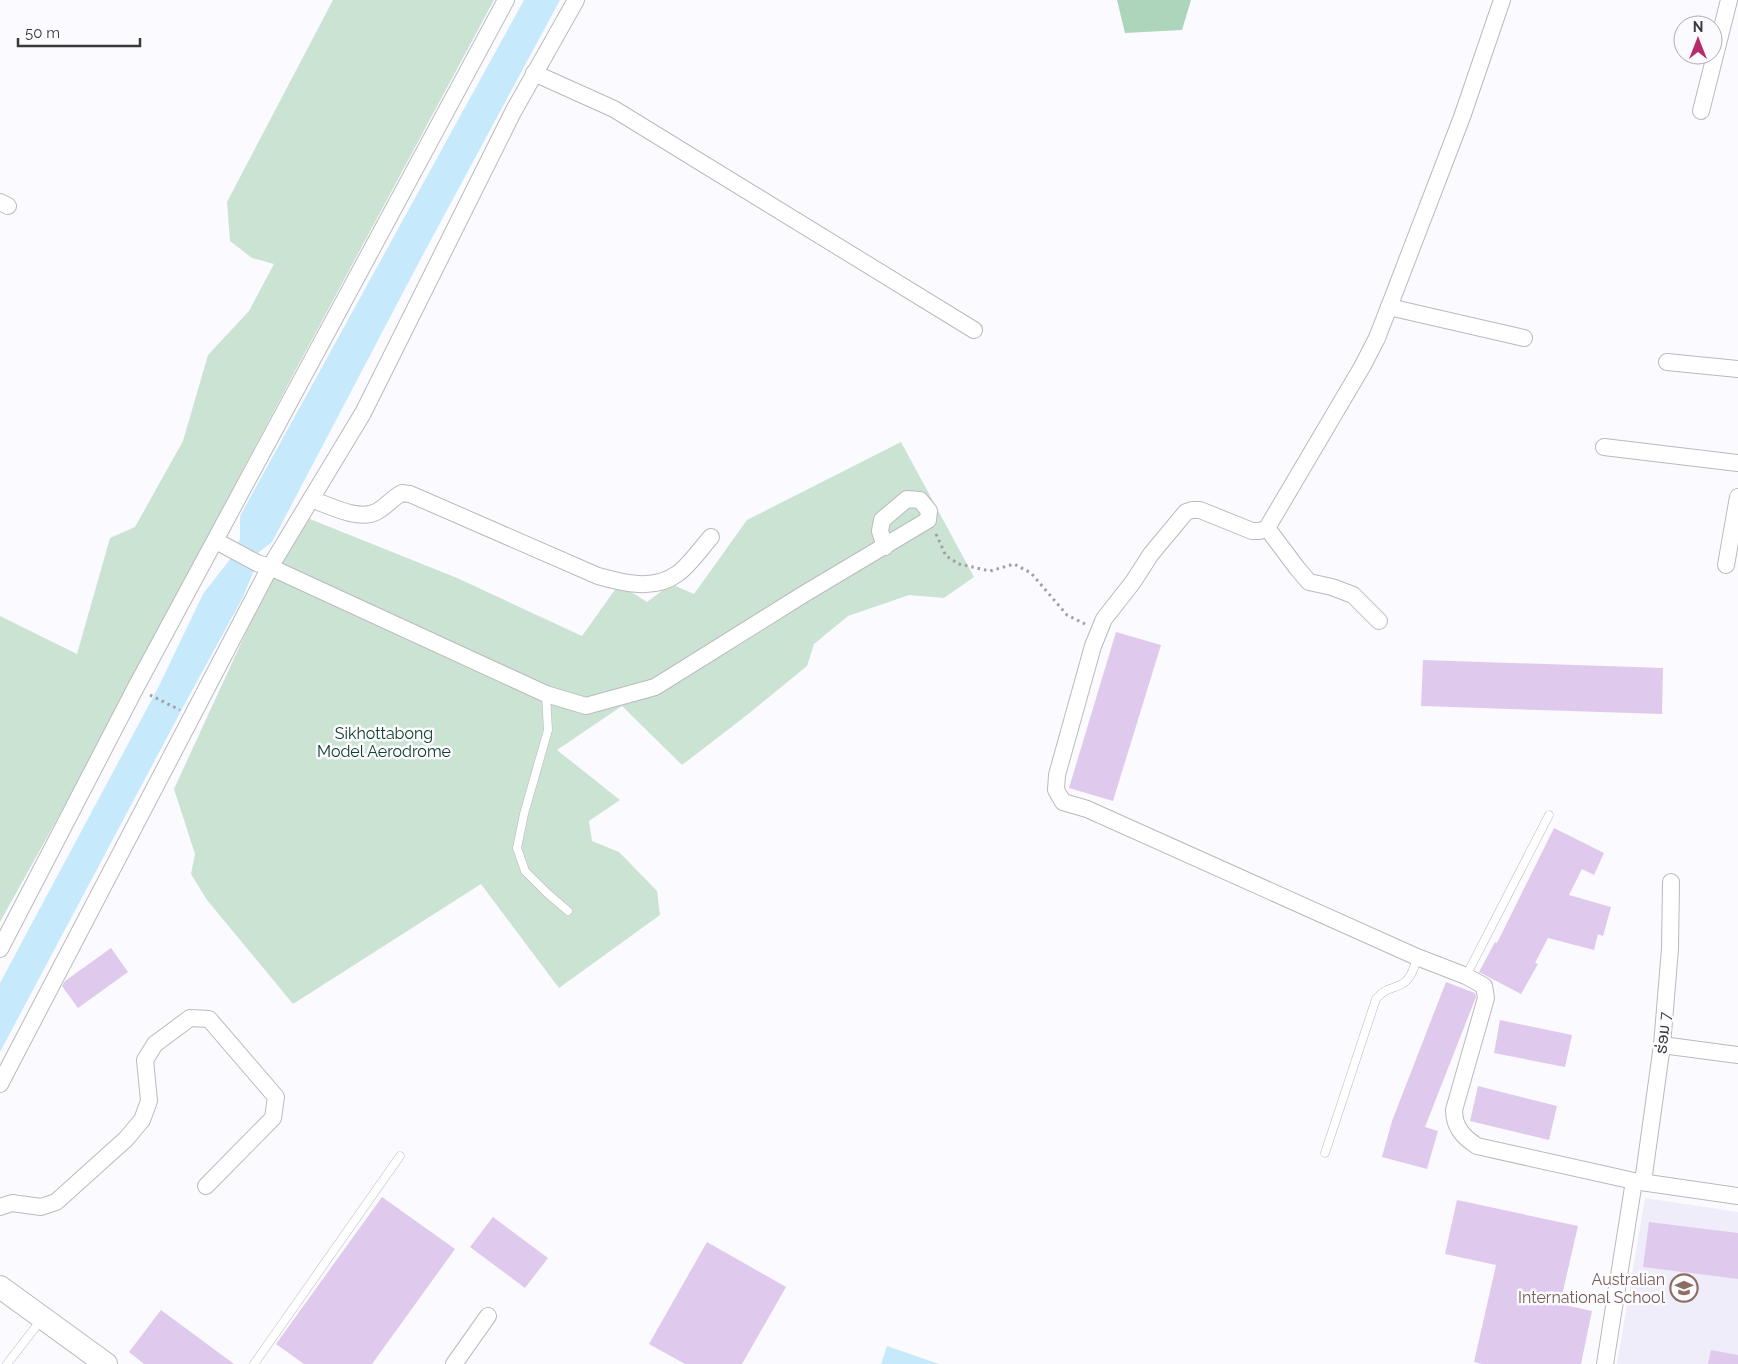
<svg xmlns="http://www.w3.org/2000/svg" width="1738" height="1364" font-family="Raleway,'Noto Sans Lao',sans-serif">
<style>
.built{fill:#efedf9}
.green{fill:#cbe3d3}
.forest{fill:#add5bb}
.water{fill:#c6eafb}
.building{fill:#dfcaee}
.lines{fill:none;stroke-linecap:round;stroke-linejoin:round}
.service-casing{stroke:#bababe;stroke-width:9}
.minor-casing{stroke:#bababe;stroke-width:18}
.secondary-casing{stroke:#bababe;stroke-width:24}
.path{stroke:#a09fa2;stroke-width:3;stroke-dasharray:2.5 4;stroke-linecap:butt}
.service{stroke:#fff;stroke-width:8}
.minor{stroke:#fff;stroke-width:16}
.secondary{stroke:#fff;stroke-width:22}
.labels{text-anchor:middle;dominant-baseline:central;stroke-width:5;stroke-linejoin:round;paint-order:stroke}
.park-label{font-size:16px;fill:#104128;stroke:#fbfafe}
.street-label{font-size:16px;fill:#39383a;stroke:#fbfafe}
.education-label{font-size:16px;fill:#785e54;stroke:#fbfafe;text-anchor:end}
</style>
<rect width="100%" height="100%" fill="#fbfafe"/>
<polygon class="built" points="1645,1198 1738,1212 1738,1364 1617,1364"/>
<g class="green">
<polygon points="333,0 494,0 293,375 86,767 0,922 0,616 77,654 110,538 135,527 183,441 208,355 249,311 274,264 252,258 230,241 227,202"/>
<polygon points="901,442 974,577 944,598 909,595 848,616 814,644 807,666 742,719 682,765 622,706 557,750 620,800 589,821 592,841 619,852 657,891 660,915 559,988 481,884 293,1004 207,900 191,874 195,854 174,789 300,515 457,578 582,636 619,584 647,602 671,584 694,594 747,520"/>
</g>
<polygon class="forest" points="1117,0 1191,0 1182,30 1125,33"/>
<g class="water">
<polygon points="524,0 560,0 418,264 272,542 259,552 257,563 243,597 181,711 0,1052 0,983 158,688 203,594 231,558 240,539 240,516"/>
<polygon points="887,1346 939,1364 881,1364"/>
</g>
<g class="building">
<polygon points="1116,632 1161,645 1113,801 1069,788"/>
<polygon points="1423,660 1663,668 1662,714 1421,706"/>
<polygon points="1554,828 1604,853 1594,875 1582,869 1569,895 1611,907 1603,936 1598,934 1594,950 1548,938 1535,963 1538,964 1521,994 1479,972 1495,942 1497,943"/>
<polygon points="111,948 128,972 78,1008 62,986 65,981"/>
<polygon points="1446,982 1475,993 1476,997 1425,1127 1438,1131 1427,1169 1382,1157 1392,1121"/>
<polygon points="1500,1020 1572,1035 1565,1067 1494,1053"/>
<polygon points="1478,1086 1557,1106 1549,1140 1470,1121"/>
<polygon points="382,1197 455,1249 372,1364 304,1364 276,1344"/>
<polygon points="1457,1200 1578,1226 1560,1304 1592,1311 1581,1364 1482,1364 1474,1362 1496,1265 1445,1254"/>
<polygon points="493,1217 548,1258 525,1288 470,1247"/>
<polygon points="1649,1222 1738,1233 1738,1279 1643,1267"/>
<polygon points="707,1242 786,1287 742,1364 685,1364 649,1344"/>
<polygon points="161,1310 234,1364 144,1364 129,1352"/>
<polygon points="1711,1350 1738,1355 1738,1364 1708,1364"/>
</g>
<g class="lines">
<g class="service-casing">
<g id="service">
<polyline points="546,694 548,730 524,814 517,848 525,871 547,893 568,911"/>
<polyline points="1466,976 1549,815"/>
<path d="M1325,1153L1376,999C1387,985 1398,990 1407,980C1413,974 1415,965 1417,957"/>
<polyline points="7,1364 41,1320"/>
<polyline points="254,1364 400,1156"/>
</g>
</g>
<g class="minor-casing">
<g id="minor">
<path d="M1502,0L1462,117L1389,307L1377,338L1362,367L1267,528L1260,531H1252L1200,510H1192L1186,512L1151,554L1133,582L1104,619L1093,646L1057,775L1056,790L1063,802L1087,809L1417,957L1466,976L1484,986L1486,998L1454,1110C1454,1127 1463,1137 1477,1146L1634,1181L1738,1196"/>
<polyline points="534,73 614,109 974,330"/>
<polyline points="1701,111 1729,0"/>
<polyline points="0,202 8,206"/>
<polyline points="1389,307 1524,338"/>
<polyline points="1667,362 1738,369"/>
<polyline points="1604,447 1738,463"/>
<path d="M311,499C328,505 358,521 376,512C386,507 392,498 402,493L410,494L598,576C623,583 654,591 677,574C688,567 702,547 711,537"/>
<polyline points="1267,528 1297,568 1309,582 1332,587 1353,595 1379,621"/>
<polyline points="216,541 257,563 270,567 546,694 586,706 655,687 804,594 928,520 929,511 920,500 907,499 882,520 880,531 885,547"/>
<polyline points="1726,565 1738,497"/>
<polyline points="0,949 136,687 506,0"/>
<polyline points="1662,1045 1738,1055"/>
<polyline points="0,1084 270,567 363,413 513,112 576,0"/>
<polyline points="1643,1182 1662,1045 1670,949 1671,882"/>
<polyline points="0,1207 12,1203 41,1207 56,1202 126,1139 142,1120 149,1101 145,1060 155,1044 190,1018 209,1019 276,1097 273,1118 206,1186"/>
<polyline points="454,1364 488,1316"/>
<polyline points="1605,1364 1634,1181"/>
</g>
</g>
<g class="secondary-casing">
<polyline id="secondary" points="0,1287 106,1364"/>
</g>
<g class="path">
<polyline points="936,534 946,556 959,564 990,571 1014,564 1031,573 1067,615 1085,624"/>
<polyline points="150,695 180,710"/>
</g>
<use href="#service" class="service"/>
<use href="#minor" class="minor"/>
<use href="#secondary" class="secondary"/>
</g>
<defs>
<g id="school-ring" transform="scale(1.4375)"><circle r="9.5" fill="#fbfafe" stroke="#8d6e63" stroke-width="1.5"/><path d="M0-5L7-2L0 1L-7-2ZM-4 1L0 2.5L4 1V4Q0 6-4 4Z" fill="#8d6e63"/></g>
</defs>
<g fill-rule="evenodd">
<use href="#school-ring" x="1684" y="1288"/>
</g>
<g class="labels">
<g class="park-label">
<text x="384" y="733">Sikhottabong<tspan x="384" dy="18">Model Aerodrome</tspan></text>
</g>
<g class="street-label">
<text transform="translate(1663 1033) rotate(-84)">ຮ່ອມ 7</text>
</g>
<g class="education-label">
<text x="1665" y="1279">Australian<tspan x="1665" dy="18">International School</tspan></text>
</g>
</g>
<g transform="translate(1698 40)"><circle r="24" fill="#fbfafe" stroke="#adacb0"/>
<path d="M0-4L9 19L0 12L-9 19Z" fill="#b52c6b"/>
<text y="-8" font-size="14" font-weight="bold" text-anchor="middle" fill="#39383a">N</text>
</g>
<path d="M18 38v8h122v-8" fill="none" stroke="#39383a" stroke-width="2.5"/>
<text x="25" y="38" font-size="15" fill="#39383a" stroke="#fbfafe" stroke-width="4" paint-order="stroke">50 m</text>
</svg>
